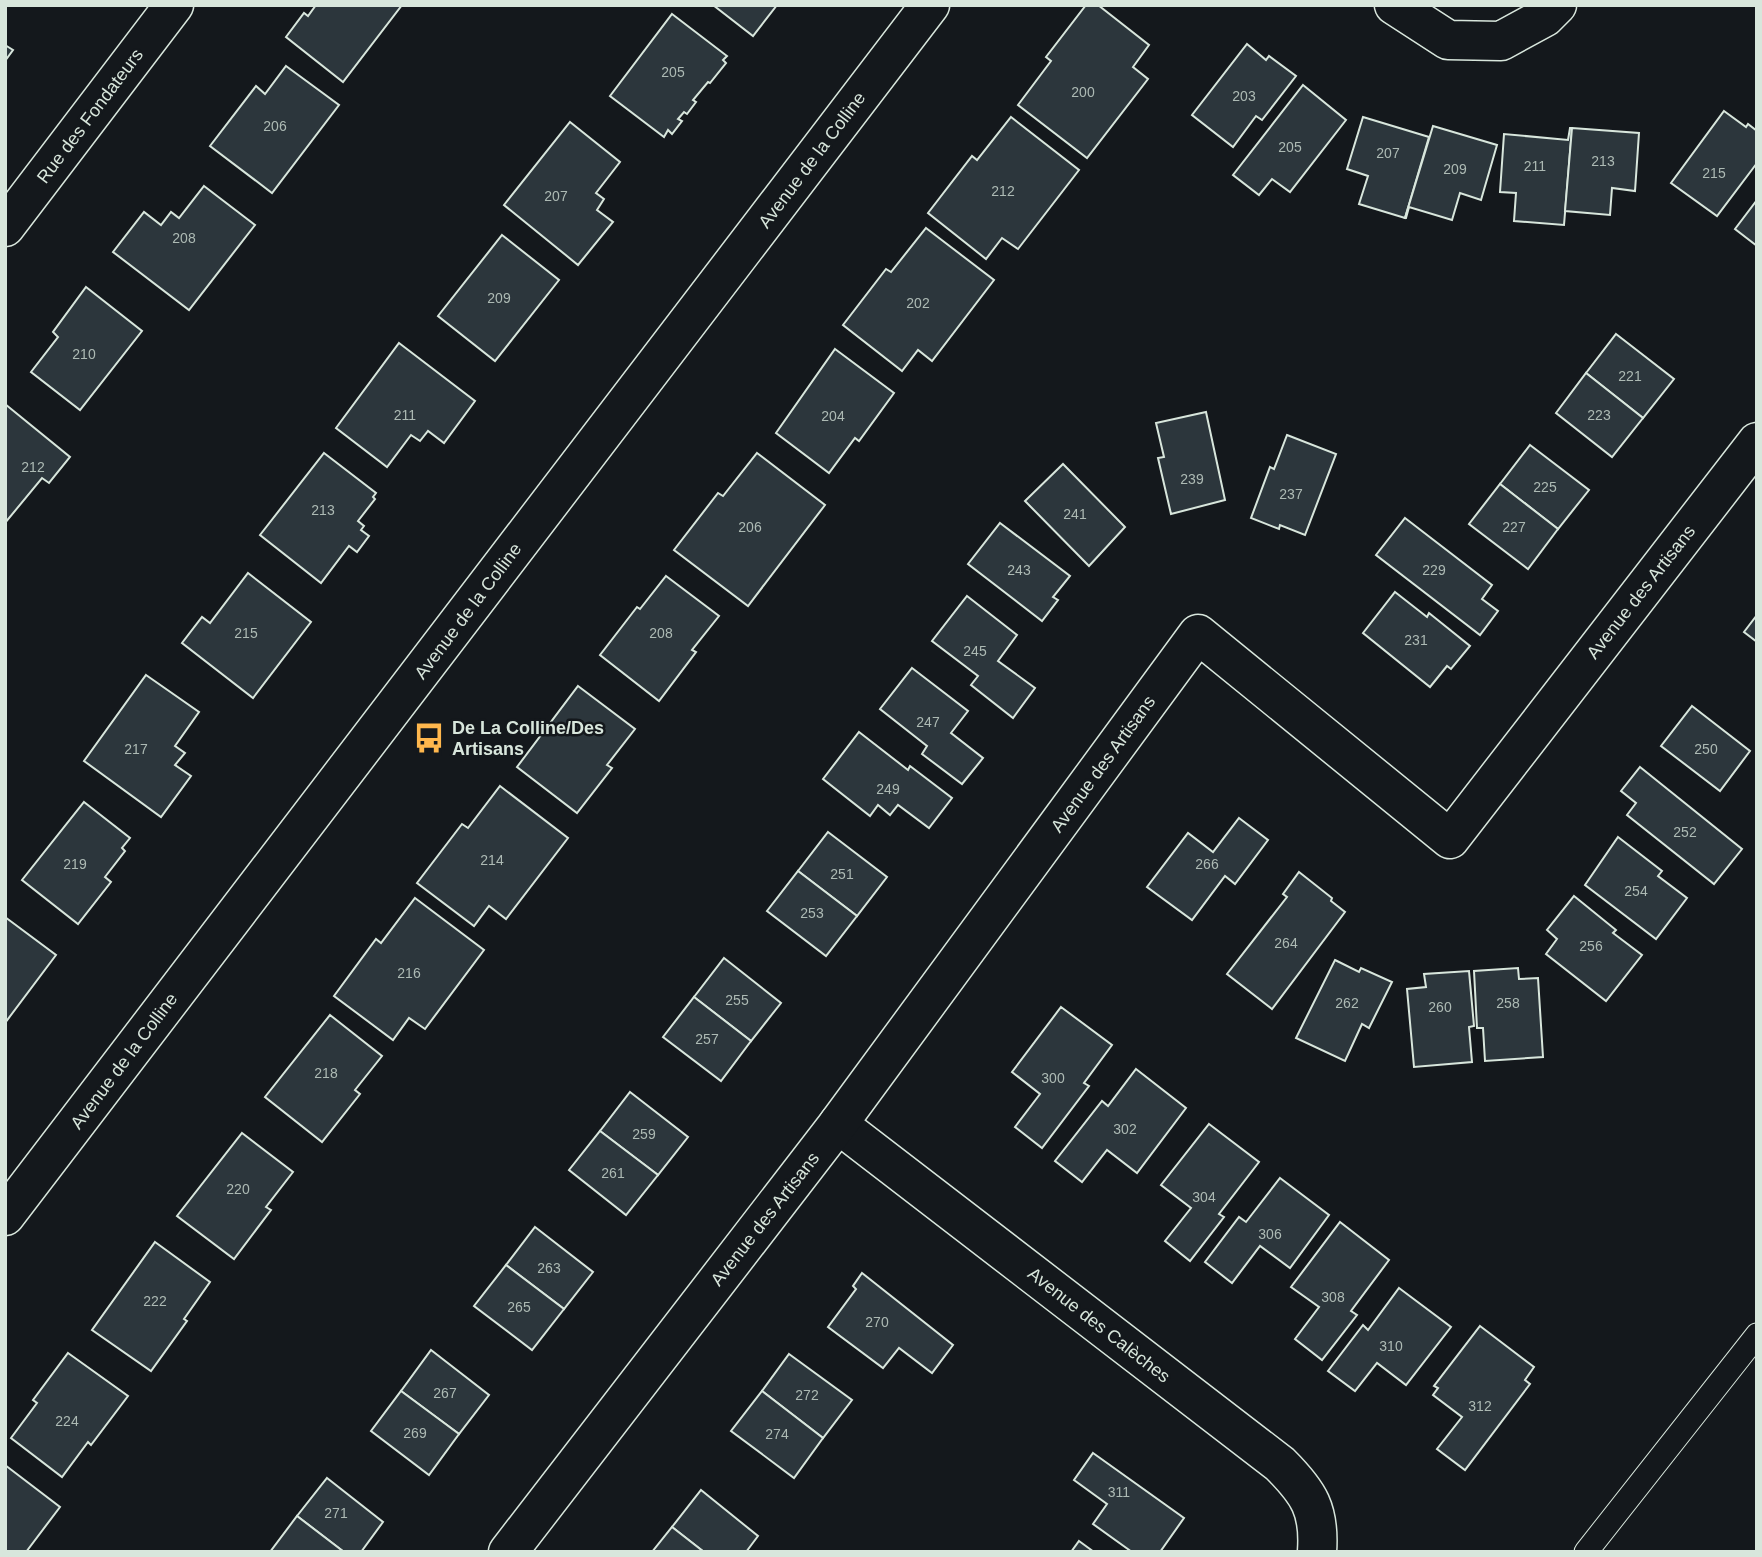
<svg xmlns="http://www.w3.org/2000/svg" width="1762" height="1557" font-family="Helvetica,sans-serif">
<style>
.building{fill:#2c363c;stroke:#d8e6dc;stroke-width:2}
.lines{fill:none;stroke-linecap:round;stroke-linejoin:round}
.service-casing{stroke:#d8e6dc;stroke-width:25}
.minor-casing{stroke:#d8e6dc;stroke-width:41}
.service{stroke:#14181c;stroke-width:23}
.minor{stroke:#14181c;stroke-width:38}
.labels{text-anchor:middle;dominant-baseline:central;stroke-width:5;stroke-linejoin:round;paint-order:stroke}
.number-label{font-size:14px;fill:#adbab4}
.street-label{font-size:18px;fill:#d8e6dc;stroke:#14181c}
.poi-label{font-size:18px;font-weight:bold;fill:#d8e6dc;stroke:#14181c;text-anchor:start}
</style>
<rect width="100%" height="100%" fill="#14181c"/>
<g class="building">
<polygon points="316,5 402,5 343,82 286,37 304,13 308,16"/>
<polygon points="713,5 777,5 753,36"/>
<polygon points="1086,5 1098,5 1149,45 1133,67 1148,79 1087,158 1018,105 1051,61 1046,57"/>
<polygon points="672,14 727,56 723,60 726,63 710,83 708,82 693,100 696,102 687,114 684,112 678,119 682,121 672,134 668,130 664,137 610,96"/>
<polygon points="1247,44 1266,60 1269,56 1296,76 1262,120 1256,116 1233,147 1192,115"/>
<polygon points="5,45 13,50 5,61"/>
<polygon points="286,66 339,105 272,193 210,146 256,86 265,94"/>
<polygon points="1303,85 1346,120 1290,192 1272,179 1259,195 1233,175"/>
<polygon points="1724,111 1746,127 1748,124 1757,131 1757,163 1717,216 1671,183"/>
<polygon points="1011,117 1079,170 1018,249 1002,238 986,259 928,213 972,156 977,160"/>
<polygon points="1363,117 1429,137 1405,218 1359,204 1368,176 1347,169"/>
<polygon points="570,122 620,162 596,193 604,199 597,210 613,222 578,265 504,205"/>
<polygon points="1433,126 1497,145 1481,200 1460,193 1452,220 1409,207 1406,218 1405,218"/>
<polygon points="1570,128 1572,128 1564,225 1514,221 1516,193 1500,192 1504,134 1568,140"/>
<polygon points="1572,128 1639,133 1635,191 1612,188 1610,215 1565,211"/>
<polygon points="204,186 255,225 189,310 113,252 144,212 161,225 171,212 179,218"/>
<polygon points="1757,200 1757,246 1735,229"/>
<polygon points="926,228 994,280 932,361 918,350 902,371 843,325 886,269 891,272"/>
<polygon points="502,235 559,280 495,361 438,316"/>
<polygon points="86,287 142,331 80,410 31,372 58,337 53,332"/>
<polygon points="1616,334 1674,379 1643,418 1586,373"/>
<polygon points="399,343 475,401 444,443 428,431 420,441 411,435 387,467 336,428"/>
<polygon points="835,349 894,393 859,441 855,438 829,473 776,433"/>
<polygon points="1586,373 1643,418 1612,457 1556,413"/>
<polygon points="5,404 70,457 49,483 42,478 5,523"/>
<polygon points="1206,412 1225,500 1171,514 1158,458 1164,457 1156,423"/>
<polygon points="1287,435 1336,454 1305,535 1280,525 1279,529 1251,518 1270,467 1274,469"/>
<polygon points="1530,445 1589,490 1558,529 1500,484"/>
<polygon points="324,453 376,493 373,497 375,499 358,521 364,526 361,530 369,536 357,552 349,546 321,583 260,535"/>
<polygon points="757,453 825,505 748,606 674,550 718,493 723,496"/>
<polygon points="1063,464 1125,527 1089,566 1025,501"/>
<polygon points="1500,484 1558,529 1528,569 1469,524"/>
<polygon points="1405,518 1492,585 1482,599 1498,611 1480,635 1376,555"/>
<polygon points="1000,523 1070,576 1053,597 1058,600 1042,621 968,564"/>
<polygon points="248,573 311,622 253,698 182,643 202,617 210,623"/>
<polygon points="666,576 719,616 692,650 696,652 659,701 600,655 637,607 640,609"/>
<polygon points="1395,592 1427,617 1429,613 1470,646 1451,669 1447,666 1430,687 1363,633"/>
<polygon points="967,596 1017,635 998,661 1035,688 1013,718 971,685 978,676 932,641"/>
<polygon points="1757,615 1757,642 1744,632"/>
<polygon points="912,668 968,711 951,733 983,758 962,784 922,754 927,746 880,709"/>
<polygon points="146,675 199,712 175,746 185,753 175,765 191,776 161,817 84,761"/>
<polygon points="578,686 635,729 607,765 612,768 577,813 517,767"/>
<polygon points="1692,706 1750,751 1720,791 1661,746"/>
<polygon points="859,732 908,770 910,766 952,798 929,828 898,805 890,815 878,805 870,816 823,779"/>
<polygon points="1640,767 1742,849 1714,884 1627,815 1636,803 1621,791"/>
<polygon points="500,786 568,838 506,919 489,906 474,926 417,883 462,824 468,828"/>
<polygon points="84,802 130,838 122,848 125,851 105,877 111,882 78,924 22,880"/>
<polygon points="1239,818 1268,840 1235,884 1225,876 1192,920 1147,887 1188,833 1213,852"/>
<polygon points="828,832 887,877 857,916 798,871"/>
<polygon points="1618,837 1662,871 1658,876 1687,898 1656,939 1585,885"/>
<polygon points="798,871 857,916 826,956 767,911"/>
<polygon points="1299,872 1332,898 1331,901 1345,912 1272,1009 1227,974 1287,897 1283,894"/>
<polygon points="1574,896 1616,930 1613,933 1642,955 1606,1001 1546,954 1557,939 1547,930"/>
<polygon points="415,898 484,950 425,1029 409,1018 393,1040 334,996 376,939 381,943"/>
<polygon points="5,917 56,955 5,1023"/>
<polygon points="724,958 781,1003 751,1041 694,997"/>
<polygon points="1335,960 1359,972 1361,968 1392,982 1369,1028 1362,1024 1345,1061 1296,1038"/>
<polygon points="1518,968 1519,979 1538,978 1543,1057 1485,1061 1483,1028 1477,1028 1474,971"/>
<polygon points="1469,971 1474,1026 1469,1027 1472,1062 1414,1067 1407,989 1426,987 1424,974"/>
<polygon points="694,997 751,1041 721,1081 663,1037"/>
<polygon points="1061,1007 1112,1045 1084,1083 1089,1086 1042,1148 1015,1127 1040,1094 1012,1072"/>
<polygon points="330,1015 382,1056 355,1090 360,1094 322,1142 265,1097"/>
<polygon points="1136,1069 1186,1108 1137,1173 1107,1150 1082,1182 1055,1161 1102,1101 1108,1106"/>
<polygon points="630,1092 688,1137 658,1175 600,1131"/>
<polygon points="1209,1124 1259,1162 1219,1214 1224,1217 1190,1261 1165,1241 1191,1208 1161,1185"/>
<polygon points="600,1131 658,1175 626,1215 569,1170"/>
<polygon points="242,1133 293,1172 266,1207 271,1210 234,1259 177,1216"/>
<polygon points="1280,1178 1329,1215 1290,1268 1260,1246 1232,1283 1205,1262 1239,1217 1246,1222"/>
<polygon points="1340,1222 1389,1260 1351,1311 1357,1315 1322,1360 1295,1339 1319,1307 1291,1287"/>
<polygon points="535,1227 593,1272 564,1309 506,1265"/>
<polygon points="155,1242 210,1282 184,1319 187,1321 151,1371 92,1330"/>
<polygon points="506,1265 564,1309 532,1350 474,1306"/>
<polygon points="862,1273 953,1345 932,1373 899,1348 883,1368 828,1327 856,1289 853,1286"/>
<polygon points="1399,1288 1451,1327 1406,1385 1377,1363 1355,1391 1328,1371 1363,1325 1368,1330"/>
<polygon points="1480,1326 1534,1367 1525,1380 1530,1384 1465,1470 1437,1449 1462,1417 1433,1395 1438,1388 1434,1386"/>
<polygon points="431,1350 489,1395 459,1434 401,1391"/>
<polygon points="68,1353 128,1396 91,1445 88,1442 62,1477 11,1438 37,1403 33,1400"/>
<polygon points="789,1354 852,1400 823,1438 762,1391"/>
<polygon points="401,1391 459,1434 429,1475 371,1431"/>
<polygon points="762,1391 823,1438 794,1478 731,1431"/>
<polygon points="1093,1453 1184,1518 1160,1552 1132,1552 1093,1524 1107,1504 1074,1480"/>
<polygon points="5,1465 60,1507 26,1552 5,1552"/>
<polygon points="327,1478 383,1522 361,1552 344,1552 297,1516"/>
<polygon points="701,1490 758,1536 746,1552 704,1552 672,1527"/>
<polygon points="297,1516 344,1552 270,1552"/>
<polygon points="672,1527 704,1552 652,1552"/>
<polygon points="1079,1541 1094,1552 1071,1552"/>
</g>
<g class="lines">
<g class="service-casing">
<polyline id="service" points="1586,1552 1757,1335"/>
</g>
<g class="minor-casing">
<g id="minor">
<polyline points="1394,5 1448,40 1501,41 1545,17 1557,5"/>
<polyline points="5,227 174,5"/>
<path d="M838,1124L1280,1464C1309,1493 1320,1510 1317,1552"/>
<polyline points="5,1216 930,5"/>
<polyline points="508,1552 838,1124 1198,634 1450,839 1757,442"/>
</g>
</g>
<use href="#service" class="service"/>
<use href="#minor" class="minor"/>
</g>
<defs>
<g id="bus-bare" transform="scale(2.415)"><path d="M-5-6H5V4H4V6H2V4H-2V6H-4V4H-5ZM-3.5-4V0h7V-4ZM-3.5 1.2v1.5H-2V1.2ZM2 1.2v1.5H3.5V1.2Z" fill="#ffb74d" stroke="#14181c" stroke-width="2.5" paint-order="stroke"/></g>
</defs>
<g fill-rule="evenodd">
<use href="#bus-bare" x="429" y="738"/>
</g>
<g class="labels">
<g class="number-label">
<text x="673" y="72">205</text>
<text x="1083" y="92">200</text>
<text x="1244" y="96">203</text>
<text x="275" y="126">206</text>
<text x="1290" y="147">205</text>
<text x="1388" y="153">207</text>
<text x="1603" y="161">213</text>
<text x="1535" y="166">211</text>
<text x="1455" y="169">209</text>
<text x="1714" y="173">215</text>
<text x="1003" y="191">212</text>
<text x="556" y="196">207</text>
<text x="184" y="238">208</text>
<text x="499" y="298">209</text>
<text x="918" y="303">202</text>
<text x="84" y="354">210</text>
<text x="1630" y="376">221</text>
<text x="405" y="415">211</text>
<text x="1599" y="415">223</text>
<text x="833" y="416">204</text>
<text x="33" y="467">212</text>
<text x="1192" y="479">239</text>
<text x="1545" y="487">225</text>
<text x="1291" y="494">237</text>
<text x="323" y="510">213</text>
<text x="1075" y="514">241</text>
<text x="750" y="527">206</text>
<text x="1514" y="527">227</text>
<text x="1019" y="570">243</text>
<text x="1434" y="570">229</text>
<text x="246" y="633">215</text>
<text x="661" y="633">208</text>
<text x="1416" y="640">231</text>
<text x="975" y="651">245</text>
<text x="928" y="722">247</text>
<text x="136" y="749">217</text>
<text x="1706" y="749">250</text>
<text x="888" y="789">249</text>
<text x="1685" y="832">252</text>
<text x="492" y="860">214</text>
<text x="75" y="864">219</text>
<text x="1207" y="864">266</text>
<text x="842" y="874">251</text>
<text x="1636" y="891">254</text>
<text x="812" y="913">253</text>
<text x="1286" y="943">264</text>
<text x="1591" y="946">256</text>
<text x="409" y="973">216</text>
<text x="737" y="1000">255</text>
<text x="1347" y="1003">262</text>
<text x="1508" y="1003">258</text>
<text x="1440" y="1007">260</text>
<text x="707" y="1039">257</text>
<text x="326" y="1073">218</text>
<text x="1053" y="1078">300</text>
<text x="1125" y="1129">302</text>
<text x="644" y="1134">259</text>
<text x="613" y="1173">261</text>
<text x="238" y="1189">220</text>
<text x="1204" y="1197">304</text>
<text x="1270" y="1234">306</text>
<text x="549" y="1268">263</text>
<text x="1333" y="1297">308</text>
<text x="155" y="1301">222</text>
<text x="519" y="1307">265</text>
<text x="877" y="1322">270</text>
<text x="1391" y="1346">310</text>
<text x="445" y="1393">267</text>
<text x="807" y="1395">272</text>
<text x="1480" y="1406">312</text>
<text x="67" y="1421">224</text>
<text x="415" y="1433">269</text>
<text x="777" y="1434">274</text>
<text x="1119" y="1492">311</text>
<text x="336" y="1513">271</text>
</g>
<g class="street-label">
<text transform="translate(90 116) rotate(-53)">Rue des Fondateurs</text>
<text transform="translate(812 160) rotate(-53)">Avenue de la Colline</text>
<text transform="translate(1641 592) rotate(-52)">Avenue des Artisans</text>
<text transform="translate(468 611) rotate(-53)">Avenue de la Colline</text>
<text transform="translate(1103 764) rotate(-54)">Avenue des Artisans</text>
<text transform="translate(124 1061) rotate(-53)">Avenue de la Colline</text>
<text transform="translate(765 1219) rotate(-52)">Avenue des Artisans</text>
<text transform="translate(1099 1325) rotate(38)">Avenue des Calèches</text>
</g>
<g class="poi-label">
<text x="452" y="728">De La Colline/Des<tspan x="452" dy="21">Artisans</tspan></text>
</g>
</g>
<rect width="1762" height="1557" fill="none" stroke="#d8e6dc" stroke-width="14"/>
</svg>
